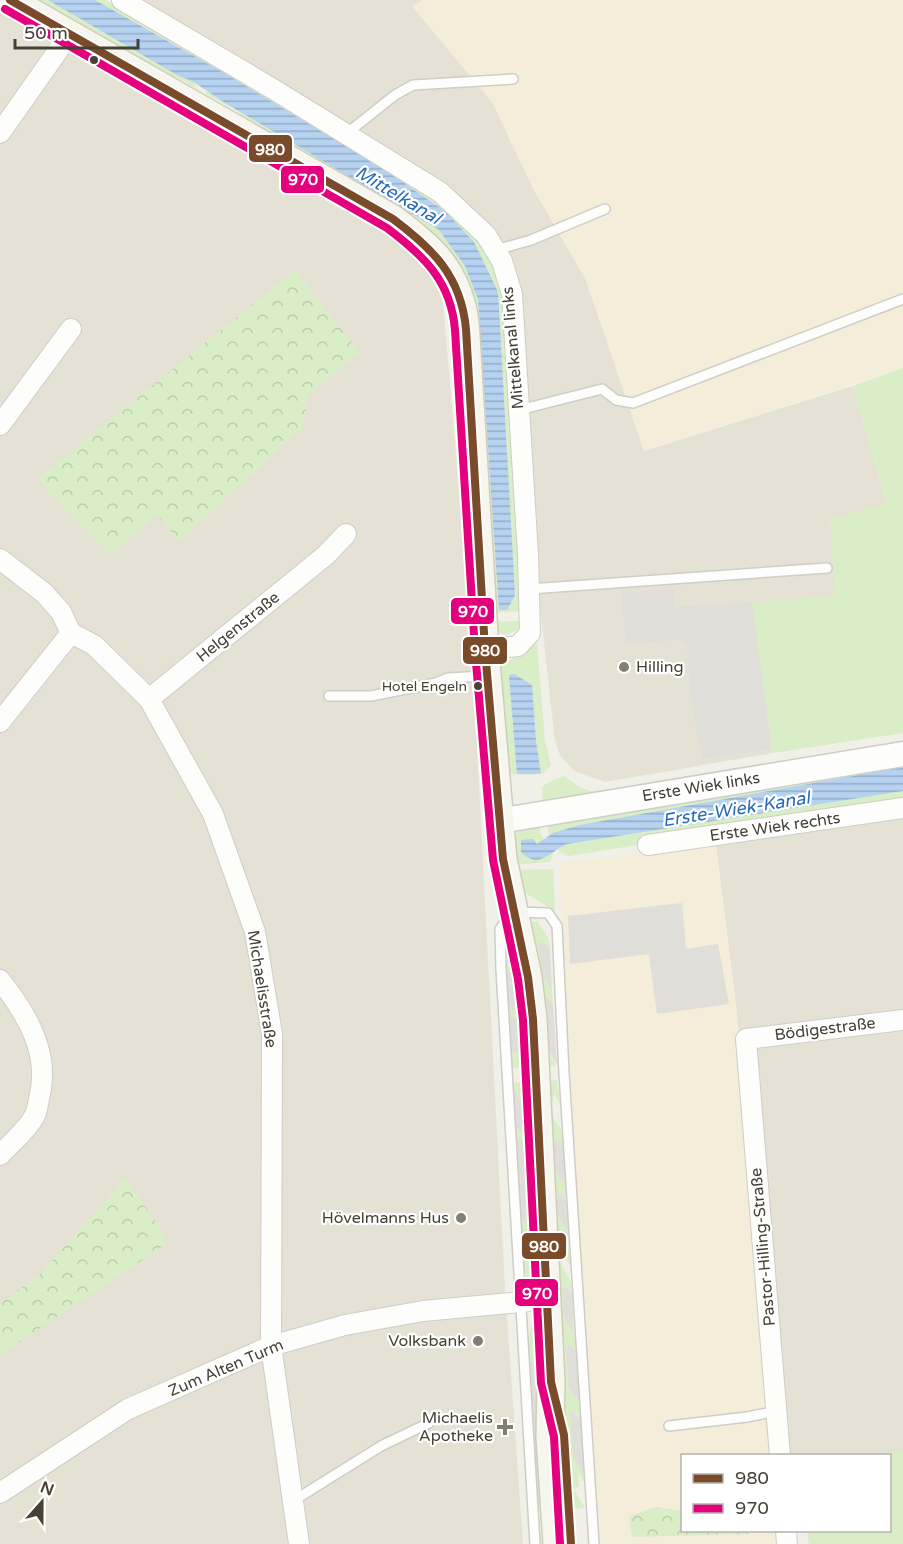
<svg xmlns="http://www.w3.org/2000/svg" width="903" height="1544" font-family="'Varela Round',sans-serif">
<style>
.residential{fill:#e5e2d5}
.commercial{fill:#f4edda}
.grass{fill:#d9edc6}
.forest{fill:url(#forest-crowns)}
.parking{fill:#dfded8}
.water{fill:url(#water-rules)}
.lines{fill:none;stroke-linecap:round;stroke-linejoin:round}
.service-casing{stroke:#cecdc6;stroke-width:12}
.minor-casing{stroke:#cecdc6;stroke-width:22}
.tertiary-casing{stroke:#cecdc6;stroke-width:27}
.secondary-casing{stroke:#d0cdbe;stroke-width:30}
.service{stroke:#fdfdfc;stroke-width:9}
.minor{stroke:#fdfdfc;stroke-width:20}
.tertiary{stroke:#fdfdfc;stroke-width:24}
.secondary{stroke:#f6f5ee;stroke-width:27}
.bus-1-casing{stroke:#fff;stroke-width:12}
.bus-2-casing{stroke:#fff;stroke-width:12}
.bus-1{stroke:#7a4b2a;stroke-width:8}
.bus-2{stroke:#e5007d;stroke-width:8}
.bus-dot{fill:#464134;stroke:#fff;stroke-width:2}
.poi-dot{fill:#827e73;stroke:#fff;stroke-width:2}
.labels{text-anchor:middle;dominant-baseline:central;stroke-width:4.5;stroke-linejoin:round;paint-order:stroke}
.bus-label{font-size:14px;fill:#464134;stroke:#fff;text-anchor:end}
.street-label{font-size:16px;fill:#464134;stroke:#fff}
.poi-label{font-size:16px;fill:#464134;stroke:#fff;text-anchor:end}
.water-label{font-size:18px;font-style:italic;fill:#266ab9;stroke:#fff}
.line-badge{stroke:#fff;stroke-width:2}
.badge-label{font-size:16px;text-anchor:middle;font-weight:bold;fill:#fff}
</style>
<defs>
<pattern id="forest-crowns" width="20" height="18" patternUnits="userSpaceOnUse" patternTransform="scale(1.5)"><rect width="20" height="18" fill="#d9edc6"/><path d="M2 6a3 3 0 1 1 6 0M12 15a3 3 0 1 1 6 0" fill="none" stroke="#bcccab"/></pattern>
<pattern id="water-rules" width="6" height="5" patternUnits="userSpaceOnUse" patternTransform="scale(1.5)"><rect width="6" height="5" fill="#b6d2f1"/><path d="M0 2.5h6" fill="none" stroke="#96acc4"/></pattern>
</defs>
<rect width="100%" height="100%" fill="#f0efe8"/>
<g class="residential">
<polygon points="122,0 423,0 413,7 492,102 534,190 586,280 644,451 853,386 887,505 837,598 754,603 773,753 605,782 574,771 560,755 555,741 502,261"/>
<polygon points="0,8 400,242 427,268 442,291 464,548 477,747 505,1290 523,1544 0,1544"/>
<polygon points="903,814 903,1451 867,1456 771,1455 737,1014 716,844"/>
</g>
<g class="commercial">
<polygon points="423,0 903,0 903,368 644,451 586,280 534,190 492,102 412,6"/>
<polygon points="716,844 737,1014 771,1455 682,1456 682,1530 776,1531 777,1544 601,1544 575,1152 559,863"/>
</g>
<g class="grass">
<polygon points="35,0 105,0 123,9 270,92 445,207 479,241 491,261 500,287 505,317 520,611 492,613 465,285 237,118 240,113 206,94 207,91 196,84 194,87 175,76 172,80"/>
<polygon points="903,368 903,733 773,753 752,602 835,596 830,519 887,504 853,386"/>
<path d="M520,621L519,628C509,637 495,637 493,622Z"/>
<path d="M534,644H537L545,741L551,765L544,773L528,775L511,774L496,669C509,655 521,661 534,644Z"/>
<path d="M903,760V802L569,856C555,854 547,835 547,822Z"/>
<polygon points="564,776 578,786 598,794 543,803 542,787 547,783"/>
<path d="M539,824L541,835L553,855L550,862L513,865C512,836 510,832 539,824Z"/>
<polygon points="553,869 555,911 522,891 514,870"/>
<polygon points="537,921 548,938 550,947 548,948 542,974 552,991 553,1003 547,997 546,1048 556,1066 544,1066 530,922"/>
<path d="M510,951L515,970L525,1067L509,1069L507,1047L516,1054L520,1050L518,1021L506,1010L513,994C509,978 498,966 510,951Z"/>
<polygon points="557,1080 560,1104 554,1094 550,1114 561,1129 564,1148 556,1139 554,1169 565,1185 567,1201 560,1193 556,1197 558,1216 568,1231 568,1237 555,1237 546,1081"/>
<polygon points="526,1082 533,1238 520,1239 509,1083"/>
<polygon points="556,1245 568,1245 571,1266 564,1256 559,1261 570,1280 572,1294 565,1287 564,1317 574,1334 577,1352 570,1344 566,1347 568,1386 580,1404 582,1422 574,1411 573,1457 585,1476 585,1483 578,1474 579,1486 574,1490 585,1508 572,1509"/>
<polygon points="520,1247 534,1247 534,1275 531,1280 527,1280 526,1276"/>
<path d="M532,1324L536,1327L549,1510L538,1511C536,1488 537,1464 535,1441C532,1404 521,1360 532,1324Z"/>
<polygon points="903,1451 903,1544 809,1544 807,1531 890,1530 890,1456 870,1455"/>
</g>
<g class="forest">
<polygon points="295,270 360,353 309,394 302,428 179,542 158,515 111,554 37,479"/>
<polygon points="126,1178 169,1242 0,1355 0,1303 39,1275"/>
<polygon points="656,1507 682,1511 682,1530 750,1530 750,1534 632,1537 629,1516"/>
</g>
<g class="parking">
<polygon points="675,589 675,607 752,602 771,749 702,759 692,706 687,646 679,640 626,644 621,592"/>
<polygon points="682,903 686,949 718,944 729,1004 657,1014 649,954 570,964 568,916"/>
<polygon points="543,942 547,947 550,947 552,991 542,974 539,944"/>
<polygon points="503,967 515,978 510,983 517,990 513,994 519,1005 513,1011 505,1003"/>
<polygon points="547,997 553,1003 557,1064 546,1048 542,1000"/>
<polygon points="506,1010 518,1021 520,1051 516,1054 507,1047"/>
<polygon points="510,1088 522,1100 524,1127 521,1132 512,1125"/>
<polygon points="514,1136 525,1144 530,1219 527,1224 519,1218"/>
<polygon points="556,1138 564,1148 565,1185 554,1169 552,1142"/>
<polygon points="559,1193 567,1201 568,1231 558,1216 556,1197"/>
<polygon points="565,1287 572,1294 574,1334 564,1317 563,1290"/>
<polygon points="570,1344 577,1352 580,1404 568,1386 566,1347"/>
<polygon points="527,1358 538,1370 542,1439 536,1444 544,1456 542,1487 535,1480"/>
<polygon points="573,1411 582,1422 585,1476 573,1457 570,1413"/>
</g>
<g class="water">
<polygon points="48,0 95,0 224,73 382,168 445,211 474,242 498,292 515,595 507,610 499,610 478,299 465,266 439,230 222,101 194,82 177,75"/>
<polygon points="514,674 532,685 536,741 541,774 517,774 509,675"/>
<path d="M903,767V791L567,844C548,852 540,870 521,852V840L533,839L537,844L553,833L580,825Z"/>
</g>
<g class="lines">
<g class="service-casing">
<g id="service">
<polyline points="346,134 395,95 413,85 513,79"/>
<polyline points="496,250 531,240 605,209"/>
<polyline points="519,410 602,389 616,400 633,403 903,299"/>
<polyline points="529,589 827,568"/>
<polyline points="329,696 371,696 436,683 448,678 485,676"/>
<polyline points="669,1426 747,1417 777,1411"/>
<polyline points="293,1501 381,1446 429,1423"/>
<polyline points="535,1544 501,969 500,929 513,912 548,913 557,926 564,1073 594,1544"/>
</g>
</g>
<g class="minor-casing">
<g id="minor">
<polyline points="122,0 273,89 440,192 486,235 502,261 512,294 528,555 530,633 518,646 485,650"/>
<polyline points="0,133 69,35"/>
<polyline points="0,425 71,329"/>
<polyline points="0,559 44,593 61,612 71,633 94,645 149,699 213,814 255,932 272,1034 271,1346 299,1544"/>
<polyline points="149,699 326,555 346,534"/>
<polyline points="0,722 71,633"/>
<polyline points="648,845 903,808"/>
<path d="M0,980C27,1014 51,1054 39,1099C38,1104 37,1112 34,1117C26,1131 11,1143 0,1155"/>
<polyline points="780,1456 746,1039 903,1020"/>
<polyline points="0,1493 128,1409 271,1346 345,1325 423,1311 521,1302 547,1298"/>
<polyline points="786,1530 787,1544"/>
</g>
</g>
<g class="tertiary-casing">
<polyline id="tertiary" points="499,821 903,754"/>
</g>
<g class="secondary-casing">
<path id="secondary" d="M10,0L393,219C426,244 451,263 462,306C466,320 466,338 467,353L485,650L503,859L528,977L533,1019L551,1382L550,1437L557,1544"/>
</g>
<use href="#service" class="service"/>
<use href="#minor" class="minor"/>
<use href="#tertiary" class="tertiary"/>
<use href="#secondary" class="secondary"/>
<g class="bus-1-casing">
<path id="bus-1" d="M10,0L393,219C433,249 461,276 466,329L485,650L503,859L528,977L533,1019L551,1382L564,1435L571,1544"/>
</g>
<g class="bus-2-casing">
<path id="bus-2" d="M5,9L387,228C424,256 451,281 455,330L475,651L493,860L518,979L523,1020L541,1383L554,1437L560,1544"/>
</g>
<use href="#bus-1" class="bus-1"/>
<use href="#bus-2" class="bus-2"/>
</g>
<g class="bus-dot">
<circle cx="94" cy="60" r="5"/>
<circle cx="478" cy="686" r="5"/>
</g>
<g class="poi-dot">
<circle cx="624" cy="667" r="6"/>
<circle cx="461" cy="1218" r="6"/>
<circle cx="478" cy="1341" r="6"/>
<path d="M502 1418h6v6h6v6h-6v6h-6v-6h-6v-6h6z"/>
</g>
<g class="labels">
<g class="bus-label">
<text x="467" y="686">Hotel Engeln</text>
</g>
<g class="street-label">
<text transform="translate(513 348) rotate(-95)">Mittelkanal links</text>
<text transform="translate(238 627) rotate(-39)">Helgenstraße</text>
<text transform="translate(701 787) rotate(-9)">Erste Wiek links</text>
<text transform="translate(775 827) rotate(-8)">Erste Wiek rechts</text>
<text transform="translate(262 989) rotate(81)">Michaelisstraße</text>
<text transform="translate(825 1029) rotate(-7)">Bödigestraße</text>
<text transform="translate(763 1247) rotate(-95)">Pastor-Hilling-Straße</text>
<text transform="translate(226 1368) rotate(-23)">Zum Alten Turm</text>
</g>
<g class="poi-label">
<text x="636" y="667" text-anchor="start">Hilling</text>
<text x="449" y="1218">Hövelmanns Hus</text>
<text x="466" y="1341">Volksbank</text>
<text x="493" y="1418">Michaelis<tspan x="493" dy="18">Apotheke</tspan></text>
</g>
<g class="water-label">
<text transform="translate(398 195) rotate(31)">Mittelkanal</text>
<text transform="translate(736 809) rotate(-9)">Erste-Wiek-Kanal</text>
</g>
</g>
<g class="line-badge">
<rect x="248" y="134" width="45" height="29" rx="6" fill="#7a4b2a"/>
<rect x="280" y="165" width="45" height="29" rx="6" fill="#e5007d"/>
<rect x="450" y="597" width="45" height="28" rx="6" fill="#e5007d"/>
<rect x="462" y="636" width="46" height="29" rx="6" fill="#7a4b2a"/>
<rect x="521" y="1232" width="46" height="28" rx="6" fill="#7a4b2a"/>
<rect x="514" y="1278" width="45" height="29" rx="6" fill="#e5007d"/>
</g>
<g class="badge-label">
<text x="270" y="155">980</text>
<text x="303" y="185">970</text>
<text x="473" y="617">970</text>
<text x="485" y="656">980</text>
<text x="544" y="1252">980</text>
<text x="537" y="1299">970</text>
</g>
<rect x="681" y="1454" width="210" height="78" fill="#ffffff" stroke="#b5b3ae" stroke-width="1.5"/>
<rect x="693" y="1474" width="30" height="9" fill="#7a4b2a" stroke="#b5b3ae" stroke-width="1.5"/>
<text x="735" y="1484" font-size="18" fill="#464134">980</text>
<rect x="693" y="1504" width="30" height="9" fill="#e5007d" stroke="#b5b3ae" stroke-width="1.5"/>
<text x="735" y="1514" font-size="18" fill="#464134">970</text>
<g transform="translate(42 1502) rotate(21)" stroke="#ffffff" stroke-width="4.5" paint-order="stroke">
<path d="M0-4.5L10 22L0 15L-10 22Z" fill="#464134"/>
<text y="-9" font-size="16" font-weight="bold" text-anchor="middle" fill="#464134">N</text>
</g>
<path d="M15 39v9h123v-9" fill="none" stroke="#464134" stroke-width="3"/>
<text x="24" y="39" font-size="18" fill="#464134" stroke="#ffffff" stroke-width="4.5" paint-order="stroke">50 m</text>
</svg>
